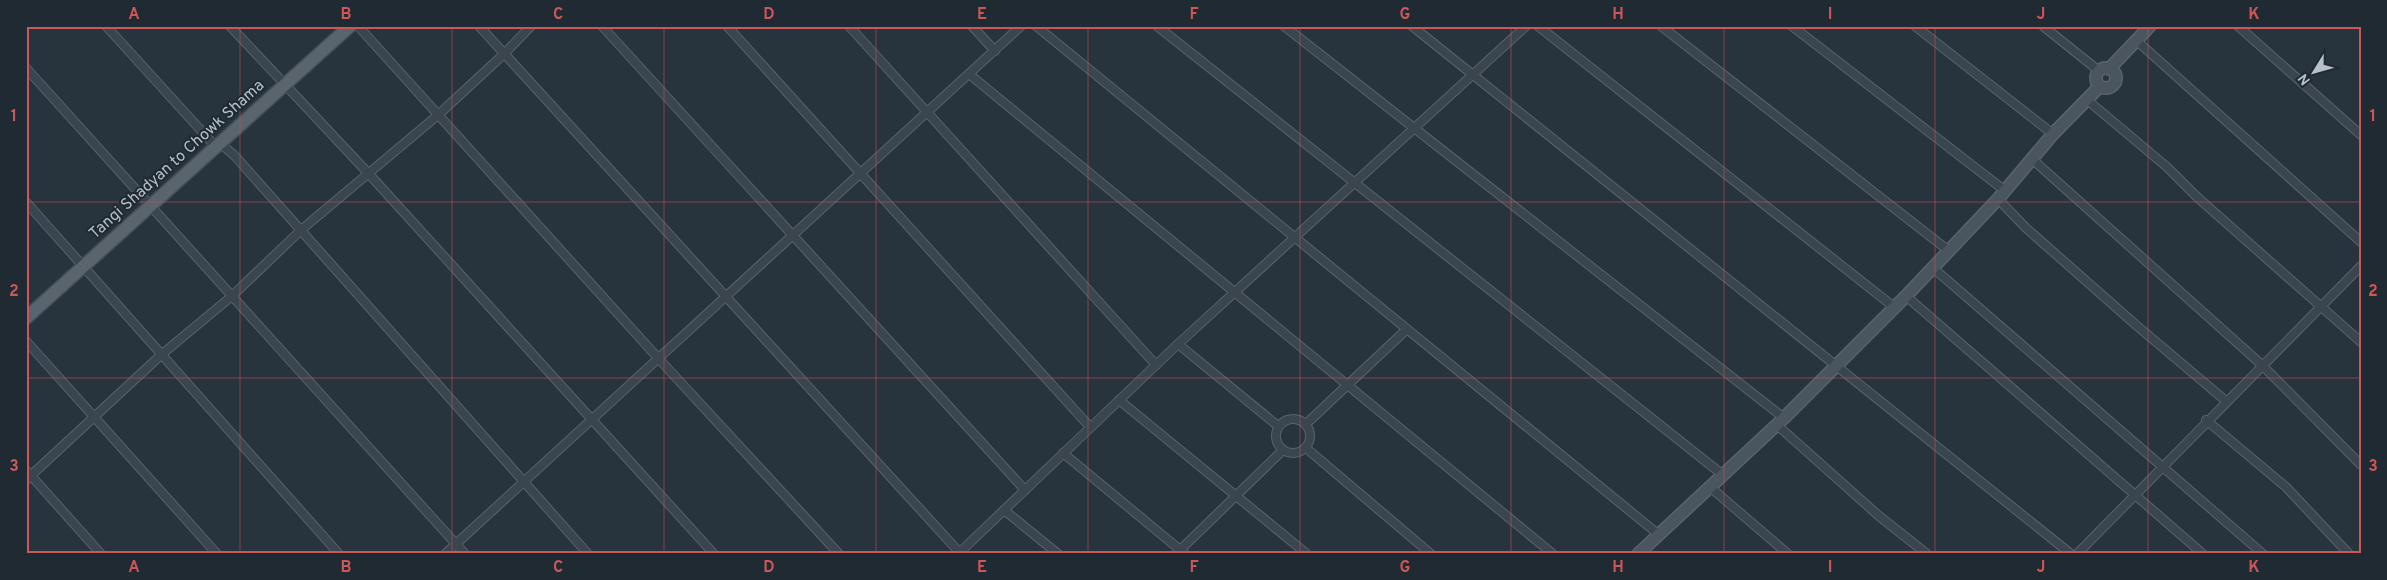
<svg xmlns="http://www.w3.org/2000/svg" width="2387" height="580" font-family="Overpass,sans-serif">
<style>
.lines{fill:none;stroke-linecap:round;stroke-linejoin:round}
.minor-casing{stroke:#59636b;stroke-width:10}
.secondary-casing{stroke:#59636b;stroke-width:14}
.primary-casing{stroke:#444e56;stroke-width:15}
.minor{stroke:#3b454d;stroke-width:8}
.secondary{stroke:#4a5560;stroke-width:11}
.primary{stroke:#59646d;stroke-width:12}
.grid{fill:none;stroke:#cd5658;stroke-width:1;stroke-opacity:0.55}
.labels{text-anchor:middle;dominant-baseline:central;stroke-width:4;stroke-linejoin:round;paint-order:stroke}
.street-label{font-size:16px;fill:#b7c0c8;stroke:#202a32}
.neatline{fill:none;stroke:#cd5658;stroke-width:2}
.grid-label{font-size:16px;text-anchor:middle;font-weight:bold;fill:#cd5658}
</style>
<rect width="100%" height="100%" fill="#27333d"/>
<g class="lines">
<g class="minor-casing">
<g id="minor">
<polyline points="106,26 217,148"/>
<polyline points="230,26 369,174 714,554"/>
<polyline points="358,26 658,358 839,554"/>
<polyline points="479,26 959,552"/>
<polyline points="602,26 1025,490"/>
<polyline points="727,26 1090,427"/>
<polyline points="849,26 1156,365"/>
<polyline points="972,26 995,51"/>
<polyline points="1036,26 1658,534"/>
<polyline points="1157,26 1723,475"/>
<polyline points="1284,26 1784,418"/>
<polyline points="1412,26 2071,554"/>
<polyline points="1538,26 1894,307"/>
<polyline points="1661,26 1949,251"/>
<polyline points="1792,26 2004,190"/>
<polyline points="1915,26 2053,134"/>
<polyline points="2043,26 2099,71"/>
<polyline points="2238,26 2361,135"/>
<polyline points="2137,41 2361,242"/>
<polyline points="26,68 465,554"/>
<polyline points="969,74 1553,554"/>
<polyline points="2086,99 2167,167 2197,197 2361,342"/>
<polyline points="221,144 235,156 588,554"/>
<polyline points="2032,159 2262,365 2361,465"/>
<polyline points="1998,199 2026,228 2136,325 2226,401"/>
<polyline points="26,202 339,554"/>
<polyline points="1932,267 2263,554"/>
<polyline points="1906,296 2203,554"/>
<polyline points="26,341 217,554"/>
<polyline points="1178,344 1278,426"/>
<polyline points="1119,400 1307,554"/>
<circle cx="1293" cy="436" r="17"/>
<polyline points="2206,420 2286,487 2349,554"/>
<polyline points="1306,424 1407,329"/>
<polyline points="1777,425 1879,516 1927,554"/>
<polyline points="1306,448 1431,554"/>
<polyline points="1063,453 1185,554"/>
<polyline points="26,470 101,554"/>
<polyline points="26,480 161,355 232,296 301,230 438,115 504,54 531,26"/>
<polyline points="1710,487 1788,554"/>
<polyline points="1004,510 1058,554"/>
<polyline points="445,554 1021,26"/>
<polyline points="958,554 1178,344 1526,26"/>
<polyline points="1176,554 1283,450"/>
<polyline points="2077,554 2361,266"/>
</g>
</g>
<g class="secondary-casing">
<g id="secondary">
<circle cx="2106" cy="78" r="10"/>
<polyline points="2109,69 2150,26"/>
<polyline points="1638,554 1784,418 1906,296 1998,199 2053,134 2100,86"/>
</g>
</g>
<g class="primary-casing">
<polyline id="primary" points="26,318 350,26"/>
</g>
<use href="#minor" class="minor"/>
<use href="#secondary" class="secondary"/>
<use href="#primary" class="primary"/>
</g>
<path class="grid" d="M240,26V554M452,26V554M664,26V554M876,26V554M1088,26V554M1300,26V554M1511,26V554M1724,26V554M1935,26V554M2148,26V554M26,202H2361M26,378H2361"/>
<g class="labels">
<g class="street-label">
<text transform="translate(177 160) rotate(-42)">Tangi Shadyan to Chowk Shama</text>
</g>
</g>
<rect width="2387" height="580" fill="none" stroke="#202a32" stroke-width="55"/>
<g transform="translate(2314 72) rotate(233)" stroke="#202a32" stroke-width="4" paint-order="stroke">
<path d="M0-4L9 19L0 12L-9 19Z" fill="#b7c0c8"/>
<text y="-8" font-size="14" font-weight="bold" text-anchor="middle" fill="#b7c0c8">N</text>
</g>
<rect x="28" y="28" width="2332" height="524" class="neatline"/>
<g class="grid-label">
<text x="134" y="19">A</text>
<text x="346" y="19">B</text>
<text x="558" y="19">C</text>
<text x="769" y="19">D</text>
<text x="982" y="19">E</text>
<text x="1194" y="19">F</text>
<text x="1405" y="19">G</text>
<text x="1618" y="19">H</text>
<text x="1830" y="19">I</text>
<text x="2041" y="19">J</text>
<text x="2254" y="19">K</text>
<text x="14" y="121">1</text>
<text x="2373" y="121">1</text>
<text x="14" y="296">2</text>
<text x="2373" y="296">2</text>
<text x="14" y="471">3</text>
<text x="2373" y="471">3</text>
<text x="134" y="572">A</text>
<text x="346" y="572">B</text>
<text x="558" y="572">C</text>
<text x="769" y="572">D</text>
<text x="982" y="572">E</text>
<text x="1194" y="572">F</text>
<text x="1405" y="572">G</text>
<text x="1618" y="572">H</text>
<text x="1830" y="572">I</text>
<text x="2041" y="572">J</text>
<text x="2254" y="572">K</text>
</g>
</svg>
